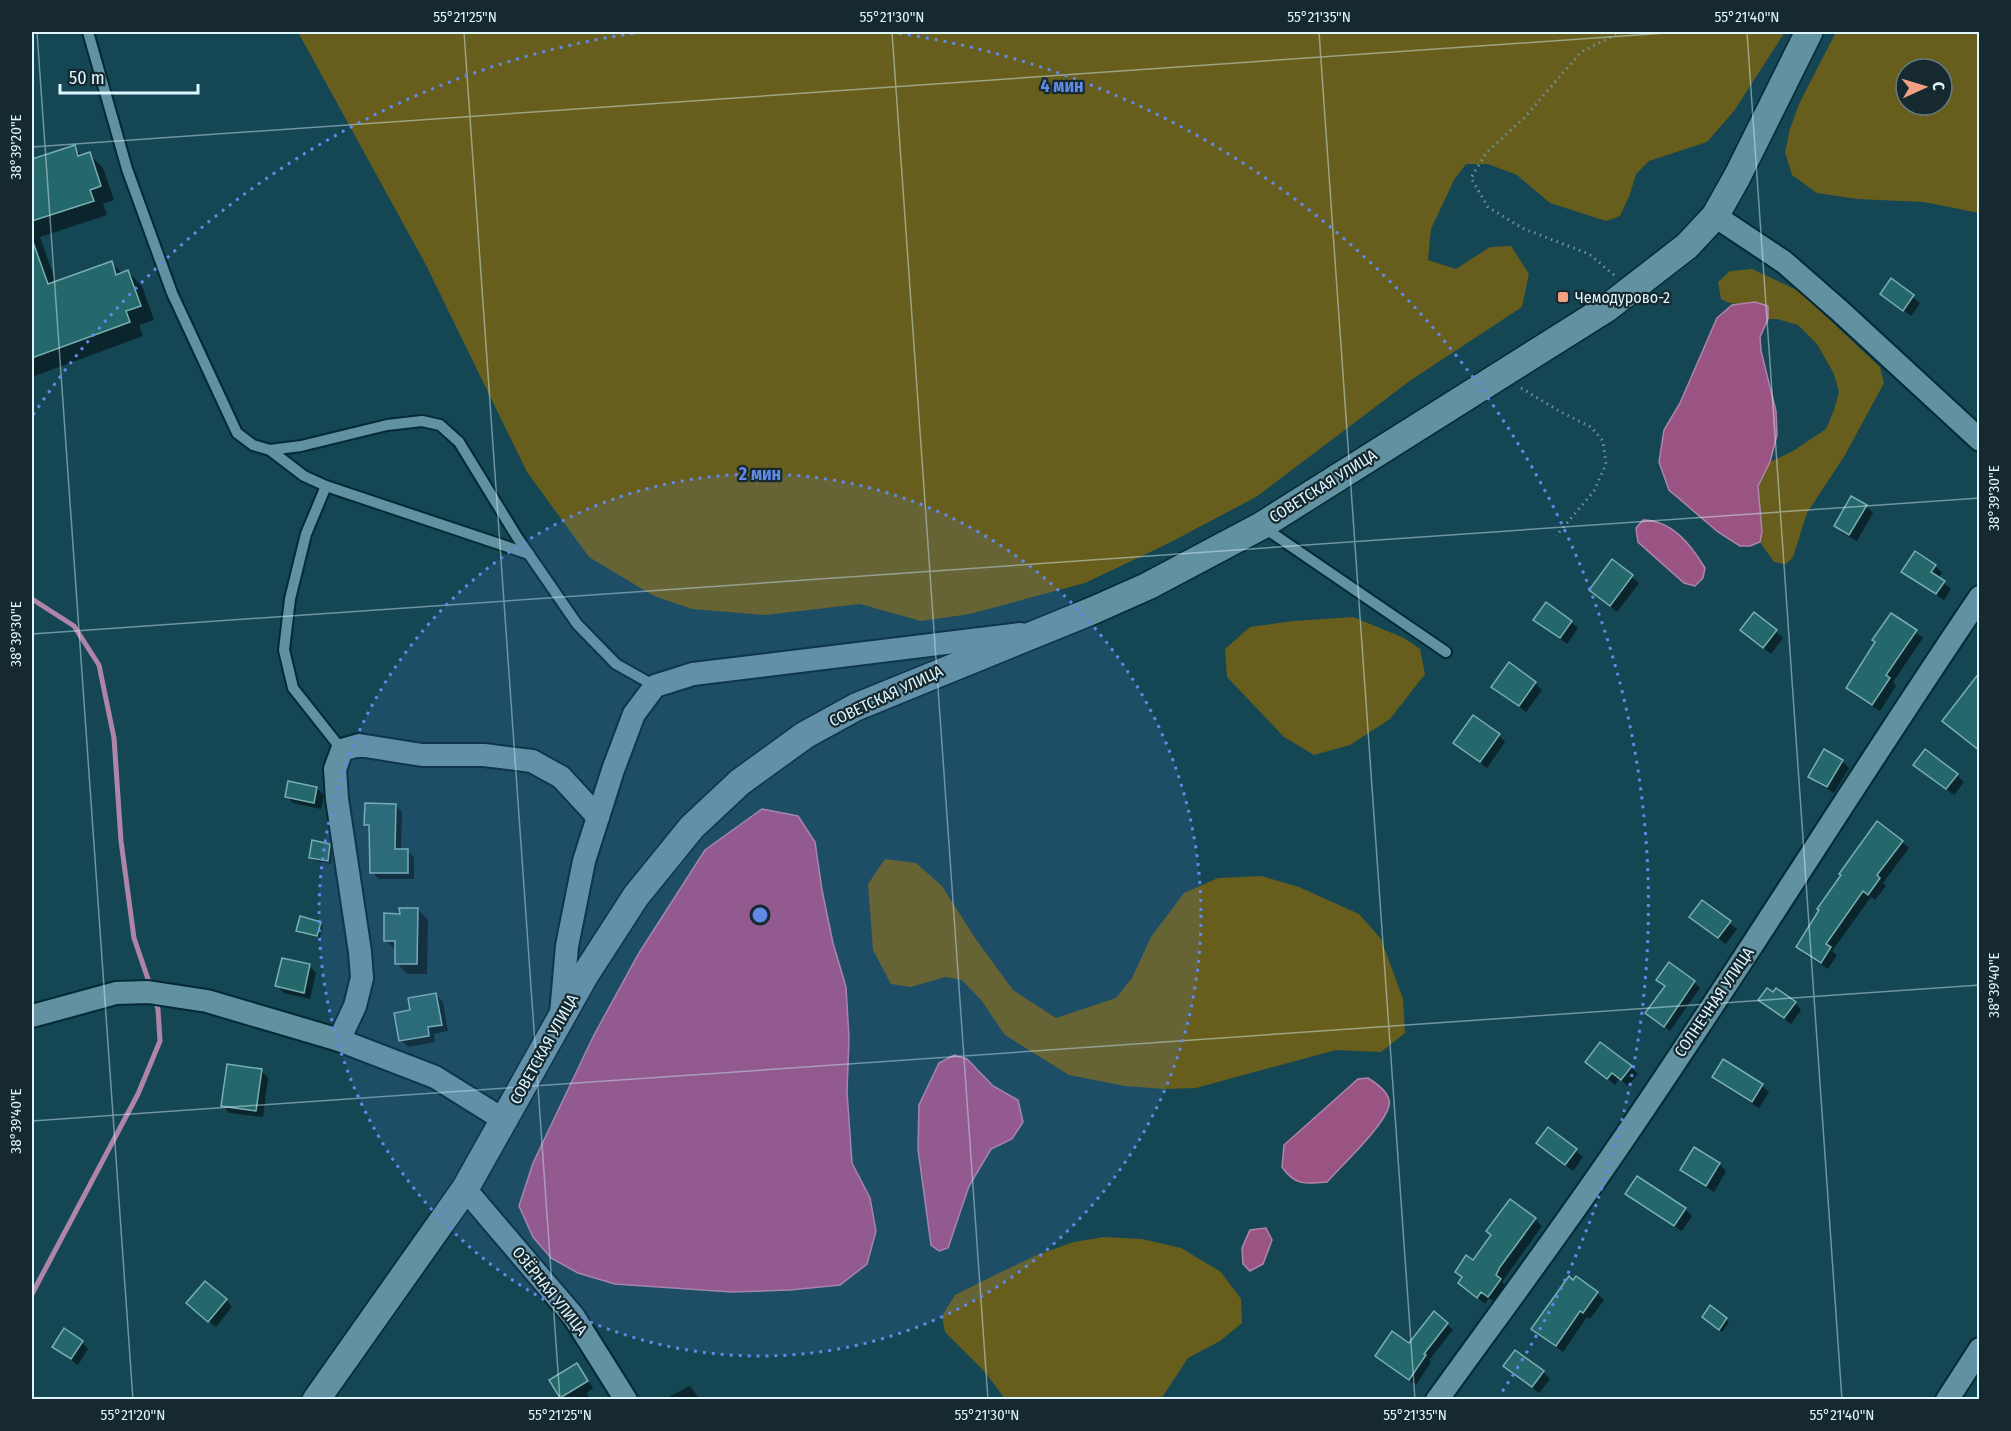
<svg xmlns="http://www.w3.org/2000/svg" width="2011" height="1431" font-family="'Fira Sans Condensed',sans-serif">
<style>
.green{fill:#675e1d;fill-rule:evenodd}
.water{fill:#9a5483;stroke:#ae85a8;stroke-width:1.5}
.shadow{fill:#0007}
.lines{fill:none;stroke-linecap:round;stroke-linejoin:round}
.stream{stroke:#ae85a8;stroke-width:5}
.building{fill:#25686c;stroke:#79afb2;stroke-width:1.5}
.service-casing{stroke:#042a35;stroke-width:14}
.minor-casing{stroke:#042a35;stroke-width:26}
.tertiary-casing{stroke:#042a35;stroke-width:30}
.path{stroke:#6c939f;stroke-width:3;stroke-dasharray:1.5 4.5;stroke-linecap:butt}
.service{stroke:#6291a1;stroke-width:10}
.minor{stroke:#6291a1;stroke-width:22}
.tertiary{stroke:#6291a1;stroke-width:27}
.ticks{fill:none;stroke:#def6ff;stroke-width:1.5;stroke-opacity:0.45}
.ring{fill:none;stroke:#6189e6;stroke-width:3;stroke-dasharray:3 6}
.poi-dot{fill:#f3a082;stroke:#15292f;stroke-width:2}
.labels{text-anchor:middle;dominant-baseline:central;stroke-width:4.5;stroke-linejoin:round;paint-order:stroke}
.poi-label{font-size:16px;fill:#def6ff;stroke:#15292f;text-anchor:start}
.street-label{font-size:16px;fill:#def6ff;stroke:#15292f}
.centre{fill:#6189e6;stroke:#15292f;stroke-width:3}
.ring-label{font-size:18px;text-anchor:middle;font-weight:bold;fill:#6189e6;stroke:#15292f;stroke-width:4.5;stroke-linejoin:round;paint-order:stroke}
.neatline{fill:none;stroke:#def6ff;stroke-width:2}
.ticks-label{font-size:15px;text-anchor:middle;fill:#def6ff}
</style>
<rect width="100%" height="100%" fill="#144654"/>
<g class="green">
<polygon points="298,32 1785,32 1734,111 1707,142 1649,161 1636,174 1630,194 1620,216 1606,221 1550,203 1517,175 1488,164 1466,164 1454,180 1431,229 1428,260 1456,269 1490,247 1511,246 1529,274 1522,307 1411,380 1256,497 1167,544 1085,583 970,614 921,621 860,604 765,615 692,609 654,596 589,557 527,472 426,265"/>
<path d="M1836,32H1979V213L1924,202L1857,199L1817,193L1792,175L1785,152L1790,129L1799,104ZM1906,69H1942V105H1906Z"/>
<path d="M1752,269L1799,291L1880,367L1884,383L1845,455L1807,513L1793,557L1786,564L1774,562L1760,542L1762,532L1758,486L1770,462L1793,451L1826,429L1834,410L1839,392L1834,374L1817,344L1798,325L1777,319H1768V306C1749,300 1738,309 1721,299L1718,282L1730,271Z"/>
<polygon points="1353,617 1404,638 1420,649 1425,674 1390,719 1350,745 1314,755 1284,737 1227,677 1225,649 1250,627 1293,621"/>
<polygon points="885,859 916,863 942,886 975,938 1013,990 1056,1018 1116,998 1132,978 1151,937 1184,893 1218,878 1261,876 1299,887 1359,914 1381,939 1403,999 1405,1033 1381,1052 1336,1050 1196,1088 1164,1089 1125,1086 1069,1075 1005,1035 981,1000 962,980 945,977 911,987 891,984 873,950 868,884"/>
<polygon points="1104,1237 1142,1239 1181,1248 1221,1272 1241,1299 1242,1323 1220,1341 1188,1358 1161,1399 1005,1399 985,1372 945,1332 942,1316 955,1295 993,1276 1037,1255 1074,1242"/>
</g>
<g class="water">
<polygon points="1755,302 1768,306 1768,319 1760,337 1761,351 1776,411 1777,435 1770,462 1758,486 1762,532 1760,542 1750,546 1740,546 1718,532 1669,490 1659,462 1664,430 1680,403 1717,318 1732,305"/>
<path d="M1643,520C1672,520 1691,545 1705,568L1703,578L1695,586L1684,583L1638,542L1636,528Z"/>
<polygon points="762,809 798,816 815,842 822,890 833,943 846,987 849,1038 847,1092 852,1163 870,1198 876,1231 867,1264 840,1285 790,1290 732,1292 615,1284 578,1273 551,1258 533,1237 519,1206 533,1163 594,1035 639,953 705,850"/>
<polygon points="954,1055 967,1059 993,1086 1018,1100 1023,1122 1012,1139 991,1149 969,1186 948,1248 939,1251 931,1245 918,1149 919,1105 939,1063"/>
<path d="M1368,1078C1376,1083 1392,1094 1389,1106C1384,1126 1342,1165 1327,1182C1306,1184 1295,1186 1282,1167L1284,1145L1358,1079Z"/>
<polygon points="1266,1228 1272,1240 1263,1264 1250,1271 1243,1264 1242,1248 1250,1230"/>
</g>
<g class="shadow">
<polygon points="32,32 44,32 32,36"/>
<polygon points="74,147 83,156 89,154 103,168 114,200 103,204 107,215 40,237 56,283 111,263 123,274 128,272 142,286 154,320 139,325 143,336 32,377 32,161"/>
<polygon points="1891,280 1920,303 1911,316 1882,294"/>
<polygon points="1866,506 1873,513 1857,541 1842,533 1836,526"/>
<polygon points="1612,561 1639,583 1617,612 1591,590"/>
<polygon points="1935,566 1942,573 1938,578 1951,589 1944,600 1910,578 1903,571"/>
<polygon points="1754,614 1783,638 1771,654 1749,637"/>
<polygon points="1892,615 1923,638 1893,682 1896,686 1880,711 1854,695 1848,688"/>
<polygon points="1535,620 1571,622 1578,628 1567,644"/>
<polygon points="1535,683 1542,690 1526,712 1493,687"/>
<polygon points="1499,735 1505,742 1487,768 1455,743"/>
<polygon points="1842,761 1849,768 1834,793 1817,783 1810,776"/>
<polygon points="1915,765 1957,775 1964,782 1954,795"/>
<polygon points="317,788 324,795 321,809 293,803 286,796"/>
<polygon points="395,805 402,812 401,851 407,851 414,857 414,879 379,879 372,872 371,830 366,825"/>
<polygon points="1902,842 1909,848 1883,883 1886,886 1875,900 1871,897 1832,951 1837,955 1828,969 1804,954 1798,947"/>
<polygon points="329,845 332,848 331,864 313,860 310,857"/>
<polygon points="1702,902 1737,929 1726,944 1698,923"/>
<polygon points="418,909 428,920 427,974 407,974 397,963 397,951 385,940 401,915"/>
<polygon points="320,923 323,926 320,938 301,933 298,930"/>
<polygon points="309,966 316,973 310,999 284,993 277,986"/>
<polygon points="1658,980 1694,982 1700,988 1670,1031 1653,1018 1666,987"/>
<polygon points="436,995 443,1002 448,1031 434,1034 435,1042 408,1047 401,1040 412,1011"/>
<polygon points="1760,1000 1795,1003 1801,1010 1791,1024"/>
<polygon points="1723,1061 1762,1086 1769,1092 1759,1108 1721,1084 1714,1077"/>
<polygon points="1587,1062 1631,1067 1638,1074 1628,1086 1619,1079 1615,1085"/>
<polygon points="261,1071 268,1078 263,1117 229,1113 223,1106"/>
<polygon points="1549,1129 1583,1157 1573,1171 1545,1150"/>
<polygon points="1719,1164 1726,1171 1714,1192 1689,1176 1682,1169"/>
<polygon points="1627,1194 1685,1209 1692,1216 1682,1231 1634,1201"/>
<polygon points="1535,1219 1542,1226 1502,1282 1507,1287 1496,1303 1489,1298 1485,1304 1460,1283 1463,1278 1457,1272 1473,1262 1492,1235"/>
<polygon points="1597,1293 1604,1300 1590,1319 1587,1317 1563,1352 1533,1329"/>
<polygon points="226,1300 232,1307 216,1327 195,1310"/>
<polygon points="1711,1307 1729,1322 1722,1332 1706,1320"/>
<polygon points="1447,1324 1453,1330 1429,1360 1431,1362 1416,1385 1377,1356 1409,1345"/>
<polygon points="82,1342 88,1349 78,1365 53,1347"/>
<polygon points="577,1365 583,1372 593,1388 587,1393 590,1400 562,1400 551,1381"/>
<polygon points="1512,1372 1543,1372 1550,1379 1539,1393"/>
<polygon points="690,1386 700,1400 663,1400"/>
</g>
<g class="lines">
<g class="stream">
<polyline points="32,599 74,626 99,665 114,738 121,841 134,938 150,985"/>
<polyline points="32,1294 138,1094 160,1041 158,1009 155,1000"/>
</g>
</g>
<g class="building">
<polygon points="75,145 78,156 90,152 101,186 90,190 94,201 32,221 32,159"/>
<polygon points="33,242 48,284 112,261 116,275 128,270 141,306 126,311 130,322 32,358 32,243"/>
<polygon points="1891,278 1914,295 1903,311 1880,294"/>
<polygon points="1851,496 1867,505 1849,535 1834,526"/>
<polygon points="1915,551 1936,565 1931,572 1945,581 1936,594 1901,572"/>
<polygon points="1612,559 1633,575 1610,606 1589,590"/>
<polygon points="1546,602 1572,621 1560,638 1533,620"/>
<polygon points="1754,612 1777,630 1763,648 1740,630"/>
<polygon points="1891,613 1917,630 1886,675 1890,678 1872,705 1846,688 1875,642 1872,640"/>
<polygon points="1509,662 1536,682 1519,706 1491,687"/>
<polygon points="1980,672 1980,751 1942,721"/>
<polygon points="1473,715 1500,734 1480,762 1453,743"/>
<polygon points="1824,749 1843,760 1827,787 1808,777"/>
<polygon points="1925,749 1958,774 1946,789 1913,765"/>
<polygon points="288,781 317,787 314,803 285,797"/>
<polygon points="365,803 396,804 395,849 408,849 408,873 370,873 369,825 364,825"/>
<polygon points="1877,821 1903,841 1877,875 1880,878 1868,895 1863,891 1826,944 1831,947 1821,963 1796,947 1819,910 1817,909 1841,875 1839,874"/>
<polygon points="312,840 330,844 328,861 309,858"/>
<polygon points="1702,900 1731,921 1718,938 1689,917"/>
<polygon points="399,908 418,908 417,964 395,964 395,941 384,941 384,913 400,914"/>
<polygon points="300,916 321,922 317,936 296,931"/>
<polygon points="282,958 310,964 304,993 275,986"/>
<polygon points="1669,962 1695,981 1664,1027 1645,1013 1665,986 1656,980"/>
<polygon points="1767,988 1773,992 1776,988 1796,1002 1784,1018 1758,1000"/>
<polygon points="436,993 442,1025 428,1027 429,1036 399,1041 394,1013 410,1010 408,998"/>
<polygon points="1600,1042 1632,1066 1621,1080 1612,1073 1607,1079 1585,1062"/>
<polygon points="1723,1059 1763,1084 1752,1102 1712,1077"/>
<polygon points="227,1064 262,1069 256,1111 221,1106"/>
<polygon points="1548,1127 1577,1149 1565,1165 1536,1143"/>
<polygon points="1694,1147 1720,1163 1706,1186 1680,1170"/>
<polygon points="1637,1176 1686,1208 1674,1226 1625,1194"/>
<polygon points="1510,1199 1536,1218 1500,1267 1496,1275 1501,1279 1488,1297 1481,1292 1477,1298 1458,1283 1462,1277 1455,1272 1466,1255 1473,1260 1491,1235 1486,1231"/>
<polygon points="1569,1276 1573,1280 1576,1276 1598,1292 1583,1313 1580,1311 1556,1346 1531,1329"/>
<polygon points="205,1281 227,1299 208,1322 186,1303"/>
<polygon points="1710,1305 1727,1318 1719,1330 1702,1317"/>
<polygon points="1434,1311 1448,1323 1424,1354 1426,1355 1409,1380 1375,1356 1392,1331 1409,1343"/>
<polygon points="64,1328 83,1341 71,1359 52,1347"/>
<polygon points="1515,1350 1544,1371 1532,1387 1503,1366"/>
<polygon points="577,1363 588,1381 560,1398 549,1380"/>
</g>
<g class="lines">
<g class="service-casing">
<g id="service">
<polyline points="88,32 127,169 172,293 237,433 253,445 270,450 301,446 387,425 422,421 440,425 459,442 517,537 577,624 616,664 655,686"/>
<polyline points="270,450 304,476 326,486 529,554"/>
<polyline points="326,486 306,534 290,599 284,650 293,688 342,750"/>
<polyline points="1263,527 1446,652"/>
</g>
</g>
<g class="minor-casing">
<g id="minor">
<polyline points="1715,216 1784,262 1840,311 1980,440"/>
<polyline points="561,1014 567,946 584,861 613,770 634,714 655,686 693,674 1020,634"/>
<polyline points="32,1016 116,993 148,992 207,1001 339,1040 435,1077 504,1120"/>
<polyline points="339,1040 355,1006 362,978 360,952 337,799 335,769 342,750 359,745 422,755 484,755 532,761 561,777 598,817"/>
<polyline points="465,1189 574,1317 626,1400"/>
<path d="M1437,1400C1497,1317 1558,1235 1616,1150C1741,968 1856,780 1980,597"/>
<polyline points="1947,1400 1980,1349"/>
</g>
</g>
<g class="tertiary-casing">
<polyline id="tertiary" points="316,1400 465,1189 585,975 636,896 692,827 740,782 805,735 856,707 1094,610 1148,586 1261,526 1607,308 1687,246 1715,216 1737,177 1809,32"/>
</g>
<g class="path">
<polyline points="1614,275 1589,254 1522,228 1488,207 1471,178 1486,153 1525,117 1581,52 1613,36 1618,32"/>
<polyline points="1521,388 1559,411 1591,427 1603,441 1606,464 1594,491 1556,536"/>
</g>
<use href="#service" class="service"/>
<use href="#minor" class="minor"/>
<use href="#tertiary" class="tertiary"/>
</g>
<path class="ticks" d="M37,32L133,1400M464,32L560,1400M892,32L988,1400M1319,32L1415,1400M1747,32L1842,1400M32,147L1680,32M32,634L1980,498M32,1121L1980,985"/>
<circle cx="760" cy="915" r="441" fill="#6189e6" fill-opacity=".12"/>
<g class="ring">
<circle cx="760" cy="915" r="441"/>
<path d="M33 415A882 882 0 0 1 1500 1395"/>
</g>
<rect class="poi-dot" x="1557" y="291" width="12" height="12" rx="3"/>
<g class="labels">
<g class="poi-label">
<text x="1575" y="297">Чемодурово-2</text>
</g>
<g class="street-label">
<text transform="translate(1323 486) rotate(-32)">СОВЕТСКАЯ УЛИЦА</text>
<text transform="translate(886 696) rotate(-25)">СОВЕТСКАЯ УЛИЦА</text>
<text transform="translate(1714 1002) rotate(-56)">СОЛНЕЧНАЯ УЛИЦА</text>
<text transform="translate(544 1049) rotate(-61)">СОВЕТСКАЯ УЛИЦА</text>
<text transform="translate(550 1291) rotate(51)">ОЗЁРНАЯ УЛИЦА</text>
</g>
</g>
<circle cx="760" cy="915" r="9" class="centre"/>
<g class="ring-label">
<text x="1062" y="92">4 мин</text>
<text x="760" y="480">2 мин</text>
</g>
<rect width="2011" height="1431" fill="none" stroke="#15292f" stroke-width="66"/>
<g transform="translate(1924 87) rotate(86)"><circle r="28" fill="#15292f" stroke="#657b82" stroke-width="1.5"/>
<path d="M0-4.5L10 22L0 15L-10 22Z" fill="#f3a082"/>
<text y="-9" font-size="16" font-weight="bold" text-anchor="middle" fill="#def6ff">С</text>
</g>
<path d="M60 84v9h138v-9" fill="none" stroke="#def6ff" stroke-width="3"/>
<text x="69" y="84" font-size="18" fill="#def6ff" stroke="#15292f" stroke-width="4.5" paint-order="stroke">50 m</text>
<rect x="33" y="33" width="1945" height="1365" class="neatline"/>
<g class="ticks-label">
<text x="465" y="22">55°21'25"N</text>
<text x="892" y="22">55°21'30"N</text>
<text x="1319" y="22">55°21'35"N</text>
<text x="1747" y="22">55°21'40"N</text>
<text transform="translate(16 147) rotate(-90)" y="5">38°39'20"E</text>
<text transform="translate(1994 498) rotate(-90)" y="5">38°39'30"E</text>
<text transform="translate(16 634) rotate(-90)" y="5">38°39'30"E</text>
<text transform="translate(1994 985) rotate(-90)" y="5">38°39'40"E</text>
<text transform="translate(16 1121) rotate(-90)" y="5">38°39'40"E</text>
<text x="133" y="1420">55°21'20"N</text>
<text x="560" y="1420">55°21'25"N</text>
<text x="987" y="1420">55°21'30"N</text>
<text x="1415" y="1420">55°21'35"N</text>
<text x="1842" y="1420">55°21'40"N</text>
</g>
</svg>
